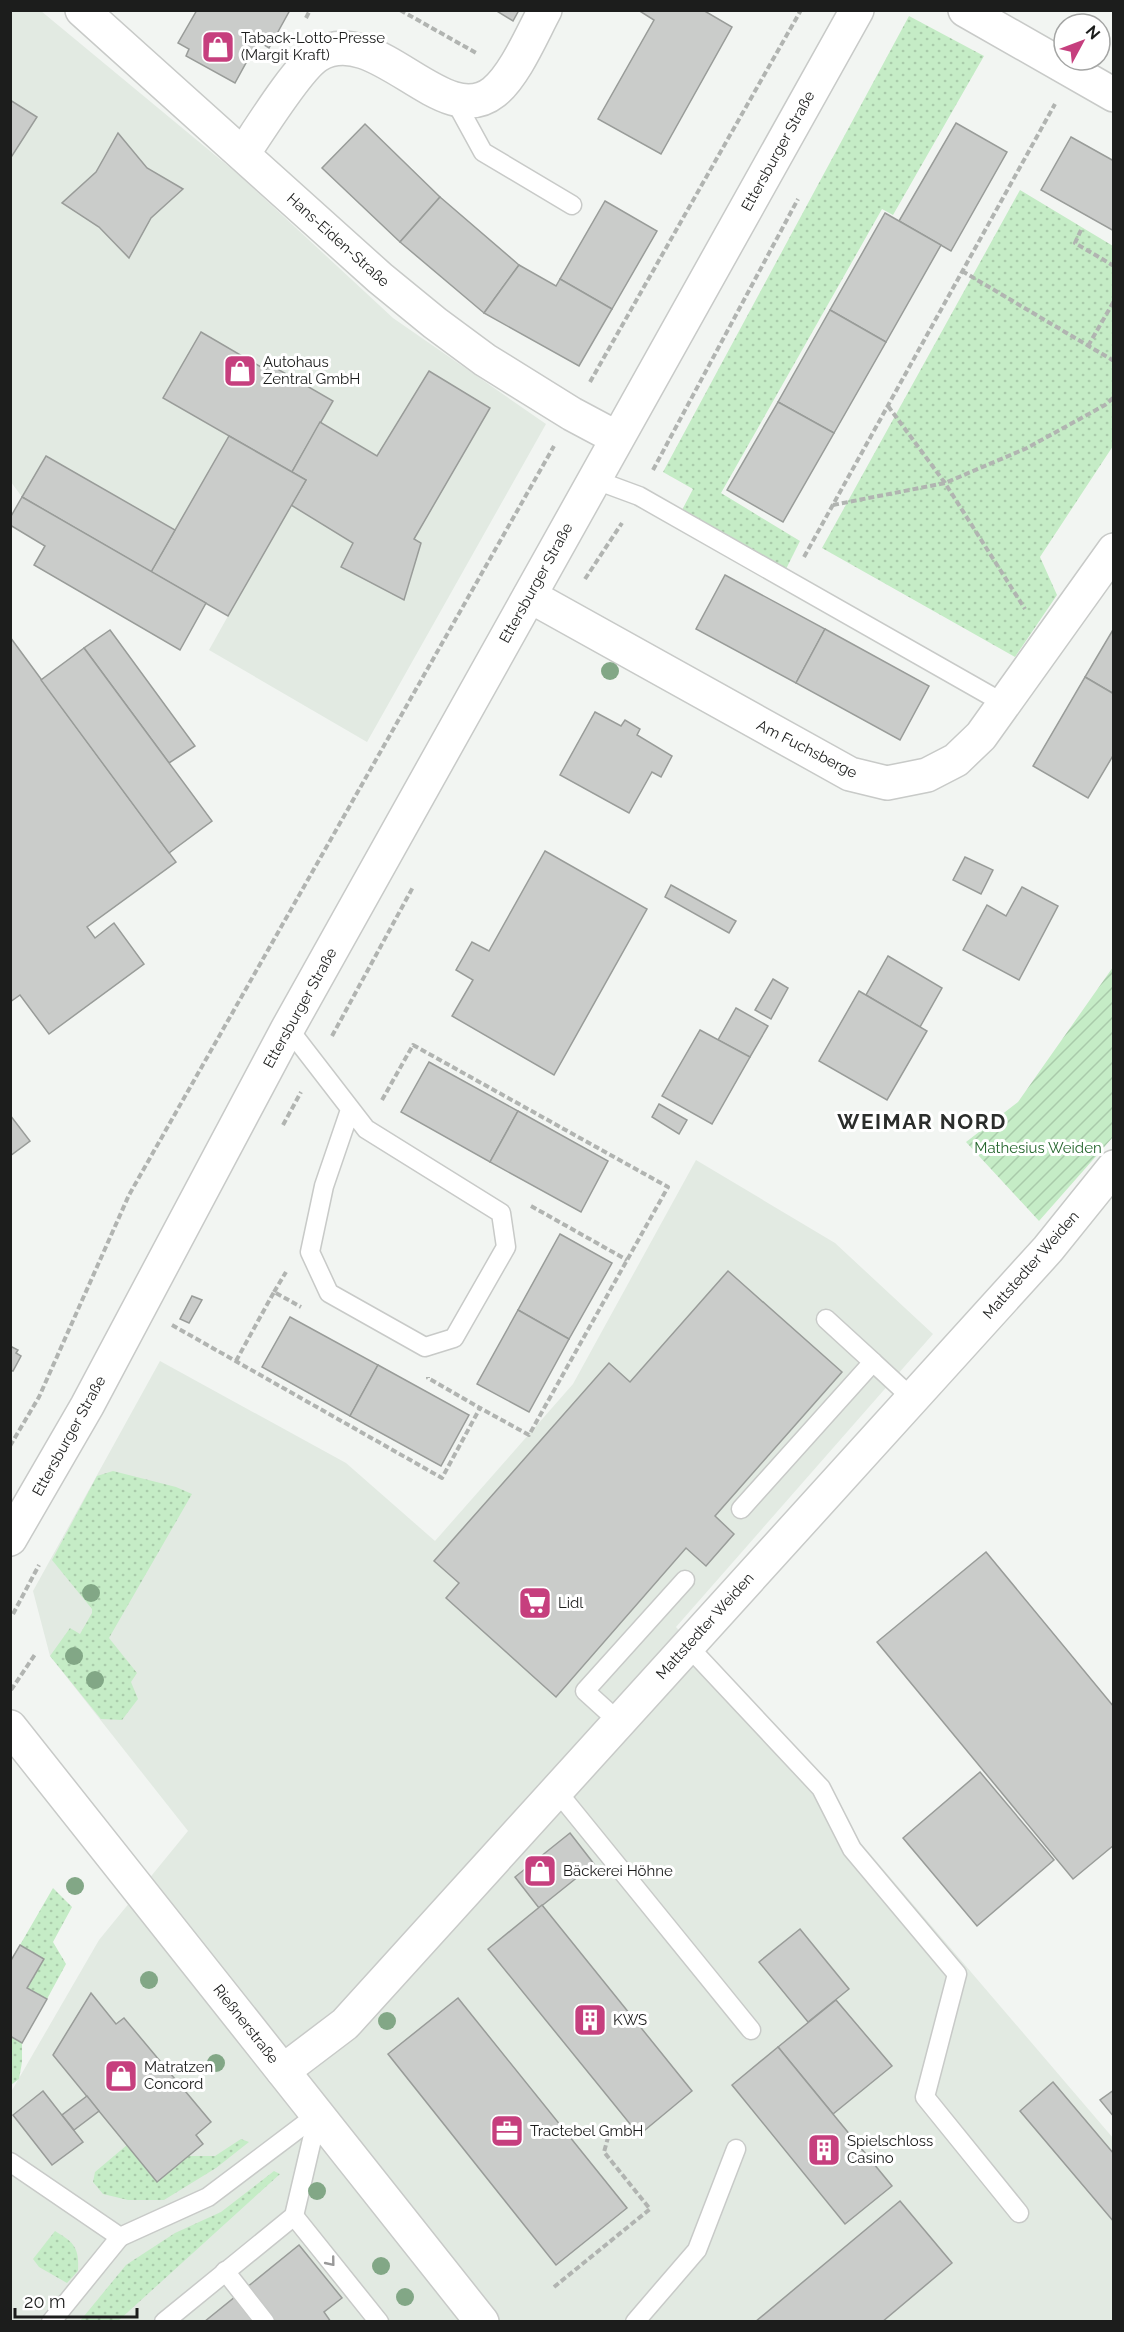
<svg xmlns="http://www.w3.org/2000/svg" width="1124" height="2332" font-family="Raleway,sans-serif">
<style>
.built{fill:#e2eae2}
.grass{fill:url(#grass-dots)}
.garden{fill:url(#garden-furrows)}
.building{fill:#caccca;stroke:#999c99;stroke-width:1.5}
.lines{fill:none;stroke-linecap:round;stroke-linejoin:round}
.service-casing{stroke:#c8cac8;stroke-width:21}
.minor-casing{stroke:#c8cac8;stroke-width:36}
.tertiary-casing{stroke:#c8cac8;stroke-width:36}
.path{stroke:#b1b4b1;stroke-width:4;stroke-dasharray:6 3;stroke-linecap:butt}
.service{stroke:#fff;stroke-width:18}
.minor{stroke:#fff;stroke-width:33}
.tertiary{stroke:#fff;stroke-width:33}
.tree{fill:#82a786}
.oneway{stroke:#999}
.labels{text-anchor:middle;dominant-baseline:central;stroke-width:6;stroke-linejoin:round;paint-order:stroke}
.poi-label{font-size:15px;fill:#1c1d1c;stroke:#fff;text-anchor:start}
.street-label{font-size:15px;fill:#1c1d1c;stroke:#fff}
.park-label{font-size:15px;fill:#26672e;stroke:#fff}
.district-label{font-size:21px;font-weight:bold;letter-spacing:1.5px;fill:#2b2d2b;stroke:#fff}
</style>
<defs>
<pattern id="grass-dots" width="8" height="8" patternUnits="userSpaceOnUse" patternTransform="scale(1.5)"><rect width="8" height="8" fill="#c5ecc6"/><path d="M2 2h.1M6 6h.1" fill="none" stroke="#a9caaa" stroke-width="1.8" stroke-linecap="round"/></pattern>
<pattern id="garden-furrows" width="10" height="10" patternUnits="userSpaceOnUse" patternTransform="scale(1.5)"><rect width="10" height="10" fill="#c5ecc6"/><path d="M-1 1l2-2M0 10L10 0M9 11l2-2" fill="none" stroke="#a9caaa"/></pattern>
</defs>
<rect width="100%" height="100%" fill="#f2f5f2"/>
<g class="built">
<polygon points="11,11 41,11 239,175 393,318 546,424 367,742 209,650 228,616 22,497 11,482"/>
<polygon points="696,1160 835,1243 933,1334 676,1627 1113,2138 1113,2321 11,2322 11,2092 99,1940 188,1831 50,1656 33,1591 160,1361 346,1463 435,1541 573,1384"/>
</g>
<g class="grass">
<polygon points="909,16 984,56 893,215 882,209 721,493 800,541 786,569 682,510 693,489 663,472"/>
<polygon points="1020,190 1113,246 1113,446 1040,557 1057,595 1015,657 822,548"/>
<polygon points="113,1471 176,1487 192,1494 109,1638 137,1673 131,1682 138,1699 122,1720 101,1719 50,1656 70,1628 80,1634 92,1613 92,1609 52,1560 97,1476"/>
<polygon points="53,1888 72,1907 53,1942 66,1964 47,1999 27,1988 44,1959 20,1945"/>
<polygon points="11,2036 22,2043 22,2062 19,2079 11,2085"/>
<polygon points="241,2139 249,2142 216,2168 164,2200 128,2200 103,2194 93,2182 95,2172 127,2145 157,2182 189,2156 215,2156"/>
<polygon points="274,2171 280,2174 118,2321 80,2321 126,2265 175,2233 221,2212"/>
<path d="M55,2231C75,2243 79,2248 78,2271L67,2283L39,2267L33,2259Z"/>
</g>
<polygon class="garden" points="1113,967 1113,1137 1039,1221 966,1142 1018,1102"/>
<g class="building">
<polygon points="197,10 290,10 269,48 258,41 235,83 186,56 189,49 178,43"/>
<polygon points="495,10 519,10 513,21"/>
<polygon points="638,10 703,10 732,27 661,154 598,119 654,20"/>
<polygon points="10,100 37,117 10,159"/>
<polygon points="956,123 1007,152 951,251 899,221"/>
<polygon points="365,124 440,197 400,242 322,168"/>
<polygon points="118,133 147,168 183,189 151,218 129,258 99,227 62,203 96,172"/>
<polygon points="1071,137 1114,161 1114,231 1041,190"/>
<polygon points="440,197 519,265 484,313 400,242"/>
<polygon points="605,201 657,231 612,309 560,279"/>
<polygon points="885,213 941,245 886,342 830,310"/>
<polygon points="519,265 556,286 560,279 612,309 579,366 484,313"/>
<polygon points="830,310 886,342 834,433 778,402"/>
<polygon points="201,332 266,370 269,364 333,401 292,472 163,398"/>
<polygon points="429,371 490,408 414,539 421,543 404,600 341,567 353,543 291,505 306,480 292,472 320,422 377,456"/>
<polygon points="778,402 834,433 783,522 727,490"/>
<polygon points="229,436 306,480 228,616 151,572"/>
<polygon points="46,456 175,530 151,572 22,497"/>
<polygon points="22,497 206,603 180,650 34,565 45,546 10,525 10,518"/>
<polygon points="725,575 825,629 796,683 696,629"/>
<polygon points="1114,628 1114,694 1085,677"/>
<polygon points="825,629 929,686 900,740 796,683"/>
<polygon points="110,630 195,746 169,763 84,648"/>
<polygon points="10,637 176,862 87,927 95,938 114,923 144,964 49,1034 20,995 10,1002"/>
<polygon points="84,648 212,821 169,853 41,680"/>
<polygon points="1085,677 1114,694 1114,754 1088,798 1033,766"/>
<polygon points="595,712 621,726 625,720 640,729 637,735 672,756 661,777 652,772 629,813 560,775"/>
<polygon points="545,851 647,909 554,1075 452,1016 473,980 456,970 472,942 489,951"/>
<polygon points="965,857 993,870 981,894 953,880"/>
<polygon points="671,885 736,921 729,933 665,897"/>
<polygon points="1022,887 1058,906 1019,980 963,950 987,905 1006,916"/>
<polygon points="888,956 942,988 920,1027 866,995"/>
<polygon points="773,979 788,988 771,1019 755,1010"/>
<polygon points="859,991 927,1031 887,1100 819,1061"/>
<polygon points="736,1008 768,1026 750,1057 718,1040"/>
<polygon points="700,1030 750,1057 712,1124 662,1096"/>
<polygon points="429,1062 518,1111 490,1162 401,1112"/>
<polygon points="659,1104 687,1120 679,1134 652,1117"/>
<polygon points="518,1111 608,1161 581,1212 490,1162"/>
<polygon points="10,1115 30,1141 10,1156"/>
<polygon points="560,1234 612,1263 569,1339 518,1310"/>
<polygon points="728,1271 842,1372 715,1516 734,1534 706,1566 686,1548 556,1697 446,1598 459,1583 434,1561 609,1363 630,1382"/>
<polygon points="192,1296 202,1300 189,1323 180,1319"/>
<polygon points="518,1310 569,1339 529,1412 477,1384"/>
<polygon points="290,1317 378,1365 350,1416 262,1367"/>
<polygon points="10,1346 18,1350 16,1353 21,1356 13,1371 10,1370"/>
<polygon points="378,1365 469,1415 441,1466 350,1416"/>
<polygon points="986,1552 1114,1707 1114,1845 1073,1879 877,1642"/>
<polygon points="980,1772 1054,1860 977,1926 903,1838"/>
<polygon points="570,1833 594,1864 539,1908 515,1877"/>
<polygon points="542,1905 692,2091 639,2135 488,1949"/>
<polygon points="800,1929 849,1989 808,2022 759,1962"/>
<polygon points="20,1945 44,1959 27,1988 47,1999 22,2043 10,2036 10,1962"/>
<polygon points="91,1993 116,2024 124,2018 211,2122 196,2135 203,2144 157,2182 53,2055"/>
<polygon points="458,1998 627,2208 556,2265 388,2054"/>
<polygon points="836,2000 892,2066 833,2114 778,2047"/>
<polygon points="778,2047 892,2186 845,2224 732,2085"/>
<polygon points="1053,2082 1114,2154 1114,2222 1020,2111"/>
<polygon points="1114,2090 1114,2117 1100,2100"/>
<polygon points="43,2091 83,2142 52,2165 13,2115"/>
<polygon points="87,2096 99,2111 74,2130 62,2115"/>
<polygon points="900,2201 952,2263 882,2322 755,2322"/>
<polygon points="299,2245 342,2298 324,2312 331,2322 204,2322"/>
</g>
<g class="lines">
<g class="service-casing">
<g id="service">
<polyline points="454,99 483,152 572,205"/>
<polyline points="593,479 639,496 1005,704"/>
<polyline points="288,1028 366,1129 501,1213 506,1247 454,1338 425,1347 329,1293 310,1252 324,1186 350,1110"/>
<polyline points="826,1319 873,1362"/>
<polyline points="741,1509 873,1362 913,1399"/>
<polyline points="687,1645 821,1788 852,1849 957,1974 925,2097 1019,2213"/>
<polyline points="618,1721 585,1691 685,1580"/>
<polyline points="556,1790 751,2030"/>
<polyline points="10,2162 120,2237 208,2197 318,2114"/>
<polyline points="294,2216 379,2322"/>
<polyline points="225,2271 265,2322"/>
<polyline points="51,2322 120,2237"/>
<polyline points="164,2322 294,2216 318,2114"/>
<polyline points="635,2322 697,2250 736,2149"/>
</g>
</g>
<g class="minor-casing">
<g id="minor">
<polyline points="82,10 380,278 435,323 485,360 572,414 617,438"/>
<polyline points="965,10 1114,95"/>
<path d="M243,154C258,132 298,67 318,55C377,20 443,133 494,92C515,75 532,34 545,10"/>
<polyline points="530,596 850,774 887,783 927,775 956,760 981,736 1114,550"/>
<polyline points="283,2071 345,2024 1048,1249 1114,1167"/>
</g>
</g>
<g class="tertiary-casing">
<g id="tertiary">
<polyline points="10,1539 87,1406 288,1028 857,10"/>
<polyline points="10,1727 482,2322"/>
</g>
</g>
<g class="path">
<polyline points="400,10 478,54"/>
<polyline points="306,18 310,10"/>
<polyline points="1081,230 1075,243 1114,266"/>
<polyline points="962,271 1114,361"/>
<polyline points="1088,346 1114,301"/>
<polyline points="590,382 801,10"/>
<polyline points="888,406 945,483 1025,609"/>
<polyline points="653,470 798,199"/>
<polyline points="833,505 945,483 1027,448 1105,405 1114,397"/>
<polyline points="804,557 1055,104"/>
<polyline points="585,579 622,523"/>
<polyline points="332,1036 413,887"/>
<polyline points="382,1100 413,1045 668,1187 529,1435 480,1408"/>
<polyline points="283,1125 301,1092"/>
<polyline points="531,1206 627,1260"/>
<polyline points="274,1292 286,1272"/>
<polyline points="172,1325 442,1478 480,1408 428,1378 428,1377"/>
<polyline points="236,1361 274,1292 301,1307"/>
<polyline points="10,1446 39,1397 129,1195 554,446"/>
<polyline points="13,1614 39,1565"/>
<polyline points="11,1690 36,1653"/>
<polyline points="554,2287 650,2209 604,2152 609,2134"/>
</g>
<use href="#service" class="service"/>
<use href="#minor" class="minor"/>
<use href="#tertiary" class="tertiary"/>
</g>
<g class="tree">
<circle cx="610" cy="671" r="9"/>
<circle cx="91" cy="1593" r="9"/>
<circle cx="74" cy="1656" r="9"/>
<circle cx="95" cy="1680" r="9"/>
<circle cx="75" cy="1886" r="9"/>
<circle cx="149" cy="1980" r="9"/>
<circle cx="387" cy="2021" r="9"/>
<circle cx="216" cy="2063" r="9"/>
<circle cx="317" cy="2191" r="9"/>
<circle cx="381" cy="2266" r="9"/>
<circle cx="405" cy="2297" r="9"/>
</g>
<defs><path id="oneway-chevron" d="M-2-3.5L2.5 0L-2 3.5" fill="none" stroke-width="1.6" stroke-linecap="round" stroke-linejoin="round" transform="scale(1.5)"/></defs>
<use class="oneway" href="#oneway-chevron" transform="translate(331 2262) rotate(51)"/>
<defs>
<g id="shop-square" transform="scale(1.725)"><rect x="-9" y="-9" width="18" height="18" rx="4" fill="#c63f7e" stroke="#fff"/><path d="M-5-2.5h2.3a2.7 3.5 0 0 1 5.4 0H5L5.5 6h-11ZM-1.5-2.5h3a1.5 2.3 0 0 0-3 0Z" fill="#fff"/></g>
<g id="supermarket-square" transform="scale(1.725)"><rect x="-9" y="-9" width="18" height="18" rx="4" fill="#c63f7e" stroke="#fff"/><path d="M-6-5.5h2.5l.6 2H6L4.5 2H-2.5L-4.4-4H-6ZM-1.5 3.2a1.3 1.3 0 1 0 .1 0ZM3 3.2a1.3 1.3 0 1 0 .1 0Z" fill="#fff"/></g>
<g id="building-square" transform="scale(1.725)"><rect x="-9" y="-9" width="18" height="18" rx="4" fill="#c63f7e" stroke="#fff"/><path d="M-4-6H4V6H1V3H-1V6H-4ZM-2.5-4.3h1.7v1.8h-1.7ZM.8-4.3h1.7v1.8H.8ZM-2.5-1h1.7V.8h-1.7ZM.8-1h1.7V.8H.8Z" fill="#fff"/></g>
<g id="office-square" transform="scale(1.725)"><rect x="-9" y="-9" width="18" height="18" rx="4" fill="#c63f7e" stroke="#fff"/><path d="M-6-3h4V-5.5h4V-3h4V5H-6ZM-1-4.5V-3h2v-1.5ZM-6 0V1H6V0Z" fill="#fff"/></g>
</defs>
<g fill-rule="evenodd">
<use href="#shop-square" x="218" y="47"/>
<use href="#shop-square" x="240" y="371"/>
<use href="#supermarket-square" x="535" y="1603"/>
<use href="#shop-square" x="540" y="1871"/>
<use href="#building-square" x="590" y="2020"/>
<use href="#shop-square" x="121" y="2076"/>
<use href="#office-square" x="507" y="2131"/>
<use href="#building-square" x="824" y="2150"/>
</g>
<g class="labels">
<g class="poi-label">
<text x="241" y="38">Taback-Lotto-Presse<tspan x="241" dy="17">(Margit Kraft)</tspan></text>
<text x="263" y="362">Autohaus<tspan x="263" dy="17">Zentral GmbH</tspan></text>
<text x="558" y="1603">Lidl</text>
<text x="563" y="1871">Bäckerei Höhne</text>
<text x="613" y="2020">KWS</text>
<text x="144" y="2067">Matratzen<tspan x="144" dy="17">Concord</tspan></text>
<text x="530" y="2131">Tractebel GmbH</text>
<text x="847" y="2141">Spielschloss<tspan x="847" dy="17">Casino</tspan></text>
</g>
<g class="street-label">
<text transform="translate(778 151) rotate(-61)">Ettersburger Straße</text>
<text transform="translate(338 240) rotate(42)">Hans-Eiden-Straße</text>
<text transform="translate(536 583) rotate(-61)">Ettersburger Straße</text>
<text transform="translate(807 749) rotate(27)">Am Fuchsberge</text>
<text transform="translate(300 1008) rotate(-61)">Ettersburger Straße</text>
<text transform="translate(1031 1265) rotate(-49)">Mattstedter Weiden</text>
<text transform="translate(69 1436) rotate(-61)">Ettersburger Straße</text>
<text transform="translate(705 1626) rotate(-48)">Mattstedter Weiden</text>
<text transform="translate(246 2024) rotate(52)">Rießnerstraße</text>
</g>
<g class="park-label">
<text x="1038" y="1148">Mathesius Weiden</text>
</g>
<g class="district-label">
<text x="922" y="1121">WEIMAR NORD</text>
</g>
</g>
<rect width="1124" height="2332" fill="none" stroke="#1c1d1c" stroke-width="24"/>
<g transform="translate(1082 42) rotate(49)"><circle r="28" fill="#ffffff" stroke="#a4a5a4" stroke-width="1.5"/>
<path d="M0-4.5L10 22L0 15L-10 22Z" fill="#c63f7e"/>
<text y="-9" font-size="16" font-weight="bold" text-anchor="middle" fill="#1c1d1c">N</text>
</g>
<path d="M15 2308v9h122v-9" fill="none" stroke="#1c1d1c" stroke-width="3"/>
<text x="24" y="2308" font-size="18" fill="#1c1d1c" stroke="#ffffff" stroke-width="4.5" paint-order="stroke">20 m</text>
</svg>
